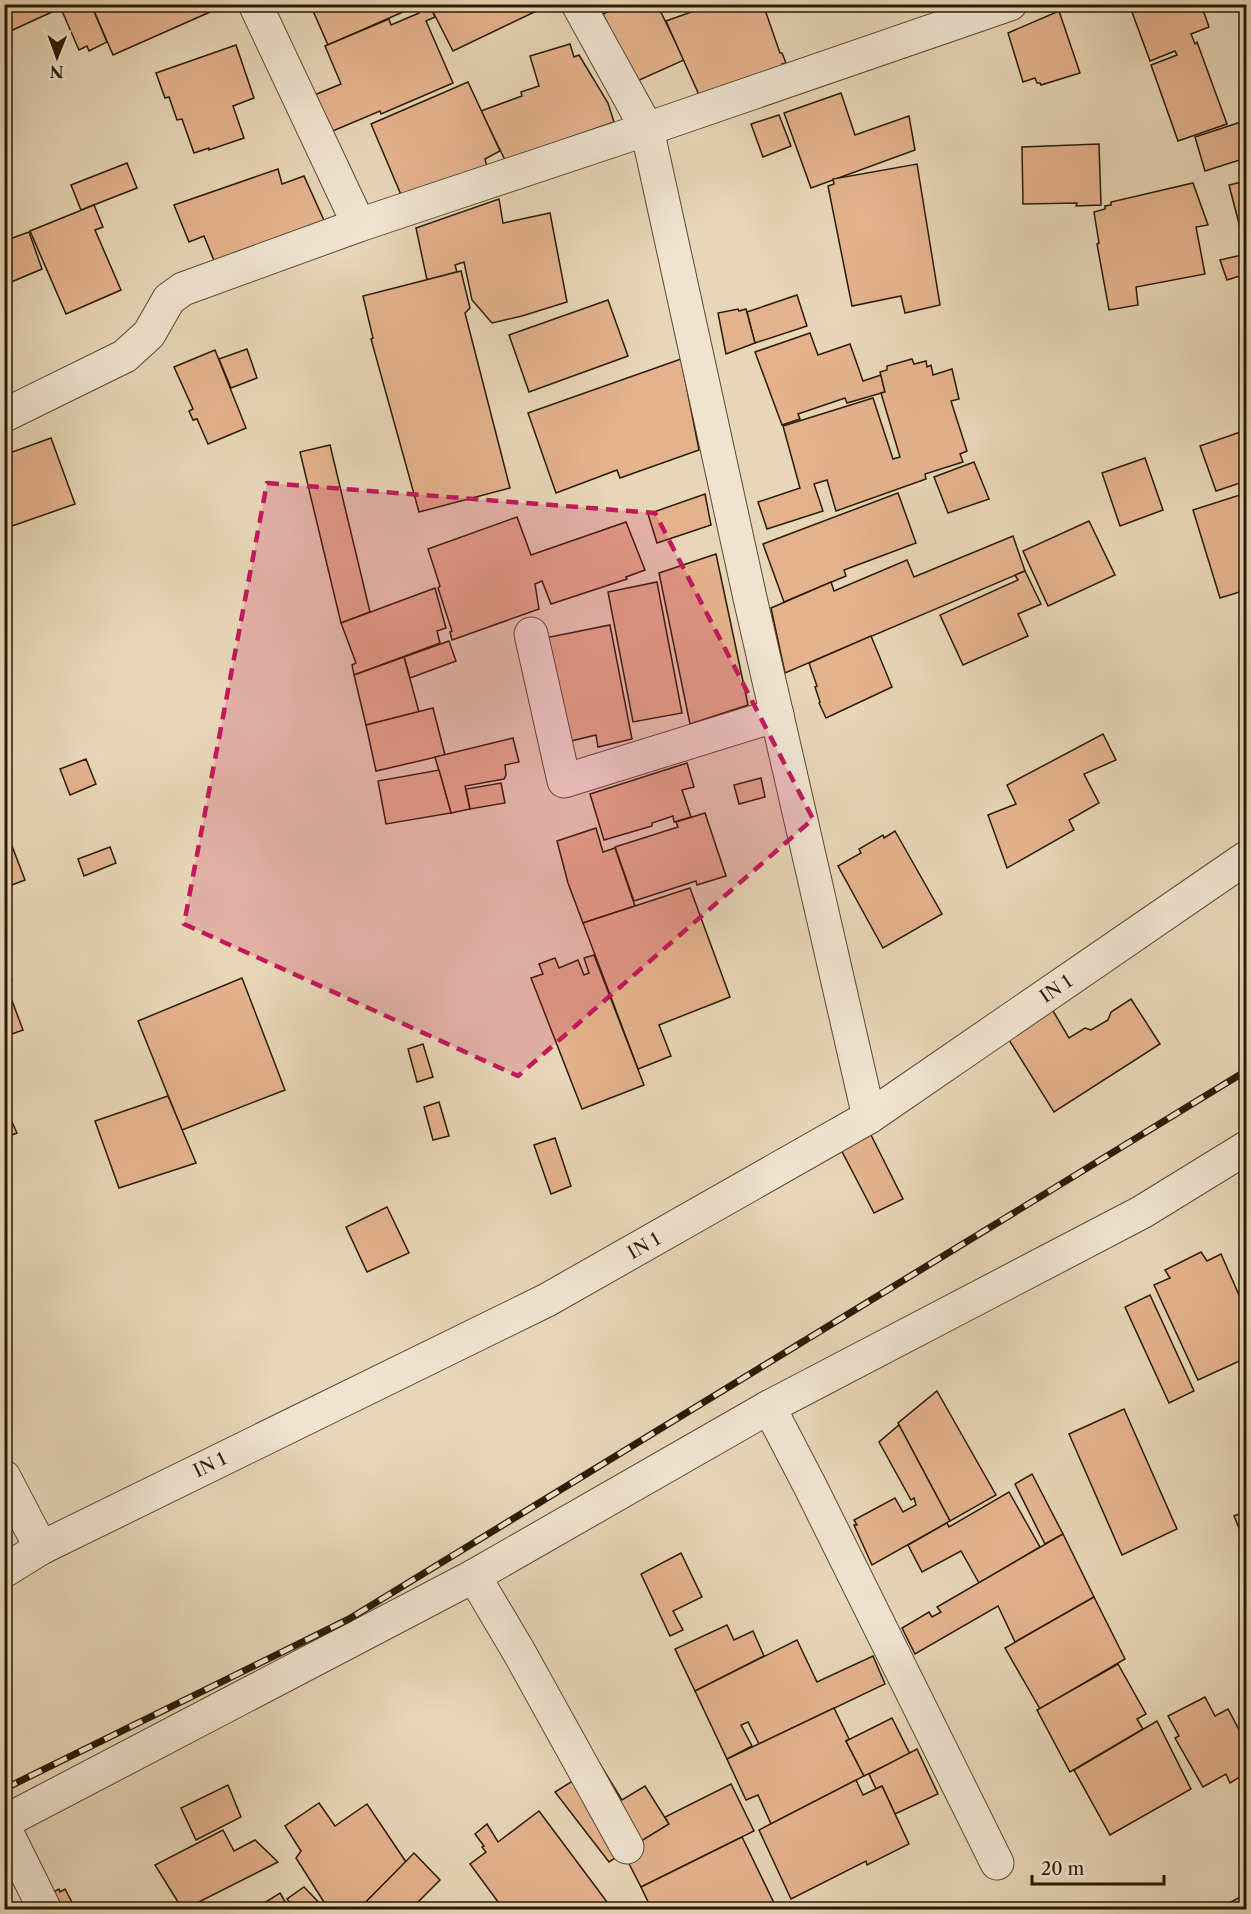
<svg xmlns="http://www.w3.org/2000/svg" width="1251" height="1914" font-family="'Libre Caslon Text',serif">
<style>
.building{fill:#e4b38e;stroke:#2b1b03;stroke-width:1.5}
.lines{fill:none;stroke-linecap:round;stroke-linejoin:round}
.minor-casing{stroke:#5a4a30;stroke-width:35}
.tertiary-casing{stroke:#5a4a30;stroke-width:35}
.minor{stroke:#f0e4d1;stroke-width:33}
.tertiary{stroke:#f0e4d1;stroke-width:33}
.rail-casing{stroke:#2b1b03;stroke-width:7}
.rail{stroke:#f0e4d1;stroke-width:4.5;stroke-dasharray:14;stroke-linecap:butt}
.marked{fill:#c2185b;fill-opacity:0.2;stroke:#c2185b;stroke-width:4.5;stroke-dasharray:12 8;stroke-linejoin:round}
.labels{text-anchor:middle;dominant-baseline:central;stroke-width:4.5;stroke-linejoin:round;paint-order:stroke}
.street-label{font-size:18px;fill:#2b1b03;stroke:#f0e4d1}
</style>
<rect width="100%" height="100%" fill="#e8d6b8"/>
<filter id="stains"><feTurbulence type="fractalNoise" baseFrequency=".00333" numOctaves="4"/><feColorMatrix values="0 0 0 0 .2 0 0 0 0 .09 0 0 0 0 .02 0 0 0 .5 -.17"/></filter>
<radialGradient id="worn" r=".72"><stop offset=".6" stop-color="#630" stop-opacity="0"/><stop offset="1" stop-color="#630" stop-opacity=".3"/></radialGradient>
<g class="building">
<polygon points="4,4 25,4 27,8 34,4 51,4 54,11 4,34"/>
<polygon points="59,4 91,4 107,42 89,51 87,46 79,50"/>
<polygon points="91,4 207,4 210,12 113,55"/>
<polygon points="310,4 421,4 328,45"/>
<polygon points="421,4 429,4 435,17 426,21 453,83 381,114 380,111 328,133 312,96 341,84 325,46 389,19 391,25 419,13 416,7"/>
<polygon points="429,4 551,4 453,51"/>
<polygon points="593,4 624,4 603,14 605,17 600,19"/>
<polygon points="624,4 657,4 684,60 635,82 603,14"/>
<polygon points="763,4 780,53 782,53 786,63 782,64 784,67 700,97 666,21 711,5"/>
<polygon points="813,4 827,4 814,9"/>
<polygon points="1129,4 1201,4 1209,27 1191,34 1195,44 1197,42 1227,124 1178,141 1151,65 1177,55 1175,51 1150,61"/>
<polygon points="1059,11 1080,73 1041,85 1040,83 1037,83 1035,78 1023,82 1008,33"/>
<polygon points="570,44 574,57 579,55 608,103 614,122 505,160 481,111 522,96 521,92 539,86 530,56"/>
<polygon points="236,45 254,98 233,106 244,138 209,150 209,148 194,153 182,119 177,120 169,97 165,98 156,73"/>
<polygon points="468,82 500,151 485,159 487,167 402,197 371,124"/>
<polygon points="841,93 855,135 909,116 915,150 811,188 784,113"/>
<polygon points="779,115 791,146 763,157 751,124"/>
<polygon points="1244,121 1246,128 1246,158 1205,171 1195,137"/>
<polygon points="1099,144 1101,205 1076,206 1077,203 1023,204 1022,147"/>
<polygon points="127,163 137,188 81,210 71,185"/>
<polygon points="917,164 940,305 905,313 901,296 852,306 828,186 834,184 833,179"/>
<polygon points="278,169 282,184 304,176 327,227 215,263 204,236 189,242 174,205"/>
<polygon points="1246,181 1246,238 1243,239 1229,185"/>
<polygon points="1193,183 1208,225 1196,227 1205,274 1136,287 1138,305 1109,310 1097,244 1099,243 1094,212 1105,209 1105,206 1111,205 1111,202"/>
<polygon points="499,199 503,223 550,213 567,302 522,316 492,323 472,300 464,262 455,265 457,272 427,280 416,228"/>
<polygon points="94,205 103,227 95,230 121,290 66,314 30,231"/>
<polygon points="29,232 42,269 4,285 4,241"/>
<polygon points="1246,254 1246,276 1246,274 1227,280 1220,260"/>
<polygon points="461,271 470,308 465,313 510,488 419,512 371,339 373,338 363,296"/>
<polygon points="797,295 807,326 755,343 747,312"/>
<polygon points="608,300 628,356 529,392 509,335"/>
<polygon points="738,309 739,311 746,309 755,343 726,354 718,313"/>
<polygon points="810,333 818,355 850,344 863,381 881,375 885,392 847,403 845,398 798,414 800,419 782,425 755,352"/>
<polygon points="247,349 257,378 231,388 219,359"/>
<polygon points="215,350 246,428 208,444 197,419 193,420 189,411 193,409 174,367"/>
<polygon points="681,359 699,450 620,478 617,470 556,493 528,413"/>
<polygon points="912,359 914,364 926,361 927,367 931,365 933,375 952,369 959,399 951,401 967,451 960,454 963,462 925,474 926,479 836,511 827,480 814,484 823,511 767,529 758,502 800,488 783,426 873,398 893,459 900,457 881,393 885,392 880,372 887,370 887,366"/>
<polygon points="1246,430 1246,481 1216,491 1200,446"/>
<polygon points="51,438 75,504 12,526 4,507 4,455"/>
<polygon points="330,445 370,612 341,623 300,452"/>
<polygon points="1145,458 1163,510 1120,526 1102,473"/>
<polygon points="974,462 989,499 948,513 934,477"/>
<polygon points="898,493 916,543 844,570 846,576 784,602 763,544"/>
<polygon points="1246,493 1246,590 1220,598 1193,510"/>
<polygon points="705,494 711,525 657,543 648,514"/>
<polygon points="517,517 531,555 626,522 645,570 626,577 627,579 551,604 542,581 535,584 539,609 452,640 450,632 452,631 438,588 440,586 428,549"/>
<polygon points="1089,521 1115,575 1048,606 1023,551"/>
<polygon points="1013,536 1025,571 785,673 771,608 831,582 834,591 907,560 914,577"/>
<polygon points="716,554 748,705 690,724 659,573"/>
<polygon points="1025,571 1041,604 1018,614 1028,636 963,665 940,615 1018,580 1015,575"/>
<polygon points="657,582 682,713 633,722 608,592"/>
<polygon points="435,588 446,628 437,631 440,643 354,675 352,665 356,663 341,623"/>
<polygon points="610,625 632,739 598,747 596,735 571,741 545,638"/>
<polygon points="871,636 892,687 826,718 819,703 820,702 815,687 817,686 809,663"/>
<polygon points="449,641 456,661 410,678 404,657"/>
<polygon points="404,657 419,712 366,725 354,675"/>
<polygon points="433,708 445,755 376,771 366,725"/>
<polygon points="1103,734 1116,760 1084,774 1099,803 1069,820 1074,830 1007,868 988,815 1016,804 1007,785"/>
<polygon points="513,738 519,762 505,765 506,775 504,779 465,786 470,809 451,813 435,757"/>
<polygon points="86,759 96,784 70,795 60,769"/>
<polygon points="687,763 694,787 682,790 691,817 674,822 673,816 652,823 652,826 604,840 590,794"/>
<polygon points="439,770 451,813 386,824 378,781"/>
<polygon points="761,778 765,797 739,804 734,785"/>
<polygon points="501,783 505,803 470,809 466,789"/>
<polygon points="705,813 726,876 697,885 696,881 634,901 615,847 678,827 676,822"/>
<polygon points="596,828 603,852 615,848 635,906 583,923 568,883 557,841"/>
<polygon points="895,831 942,914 883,948 838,866 861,853 859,849 883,835 884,838"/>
<polygon points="7,833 25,880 4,888 4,834"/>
<polygon points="110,847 116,863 84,876 78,859"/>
<polygon points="690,888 730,997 659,1025 671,1056 638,1069 583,923"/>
<polygon points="594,955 644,1085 582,1109 531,978 543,974 539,964 555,958 559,968 578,960 584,975 589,973 584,958"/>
<polygon points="4,958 12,980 5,982 23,1030 4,1037"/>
<polygon points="242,978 285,1090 182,1130 138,1021"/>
<polygon points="1131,999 1160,1044 1054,1112 1004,1032 1049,1004 1069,1038 1085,1028 1091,1030 1108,1020 1111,1012"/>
<polygon points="423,1044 433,1077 417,1082 408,1049"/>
<polygon points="168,1096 196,1163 119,1188 95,1121"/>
<polygon points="439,1102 449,1136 433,1140 424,1107"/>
<polygon points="4,1104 17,1133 4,1138"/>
<polygon points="866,1125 903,1199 874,1213 836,1140"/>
<polygon points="555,1138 571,1186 551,1194 534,1145"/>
<polygon points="387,1207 409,1253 367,1272 346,1227"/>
<polygon points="1201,1252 1207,1261 1221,1254 1246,1311 1246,1358 1198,1380 1154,1285 1170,1278 1165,1270"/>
<polygon points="1150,1295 1194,1391 1169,1403 1125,1307"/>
<polygon points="937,1391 996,1495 950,1521 898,1423"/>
<polygon points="1124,1409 1177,1529 1122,1555 1069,1434"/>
<polygon points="899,1425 950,1521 872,1565 854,1525 857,1525 854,1520 895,1498 903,1512 916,1505 914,1498 911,1500 879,1442"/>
<polygon points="1032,1474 1063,1534 1045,1544 1015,1484"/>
<polygon points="1009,1492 1040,1547 979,1583 961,1551 922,1572 908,1545 947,1523 949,1527"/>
<polygon points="1246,1511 1246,1545 1234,1516"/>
<polygon points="1063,1534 1094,1597 1015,1642 998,1606 915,1654 902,1628 929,1612 932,1617 941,1612 937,1607"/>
<polygon points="681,1553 702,1597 673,1611 683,1630 670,1636 641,1574"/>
<polygon points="1094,1597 1125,1659 1040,1709 1005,1648"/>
<polygon points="727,1625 734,1640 753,1631 764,1656 695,1691 675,1649"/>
<polygon points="797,1640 817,1682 873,1656 885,1684 759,1744 748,1722 741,1725 752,1746 727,1759 695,1691"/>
<polygon points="1118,1664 1146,1714 1137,1719 1143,1729 1070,1772 1037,1710"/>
<polygon points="1205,1697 1215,1716 1228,1709 1246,1743 1246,1773 1230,1783 1226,1774 1203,1787 1175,1738 1179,1736 1168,1716"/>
<polygon points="834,1708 849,1739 846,1741 864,1776 771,1824 758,1795 746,1800 727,1759"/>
<polygon points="892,1718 910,1754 864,1776 846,1741"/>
<polygon points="1157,1721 1191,1789 1110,1835 1074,1770"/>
<polygon points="917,1749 938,1794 895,1814 882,1786 876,1789 869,1774"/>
<polygon points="600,1764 622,1800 645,1786 669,1824 609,1862 555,1792"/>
<polygon points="856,1780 863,1795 882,1786 909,1844 867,1865 866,1861 791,1899 759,1830"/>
<polygon points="731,1784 754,1831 641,1887 623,1852 669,1824 665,1817"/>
<polygon points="228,1785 241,1817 196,1840 181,1808"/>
<polygon points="319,1803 335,1826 367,1804 406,1862 358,1910 329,1910 296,1858 301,1851 285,1826"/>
<polygon points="539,1811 613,1910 504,1910 470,1864 486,1852 482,1847 484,1846 475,1834 487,1824 498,1842"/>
<polygon points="223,1830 234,1851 255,1840 278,1862 183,1910 155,1865"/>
<polygon points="742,1837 776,1907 771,1910 652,1910 641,1887"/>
<polygon points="414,1853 440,1880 410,1910 358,1910"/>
<polygon points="304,1887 326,1910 295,1910 287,1899"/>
<polygon points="59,1889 60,1892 65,1889 76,1910 45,1910 40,1899"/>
<polygon points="280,1893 290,1910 253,1910"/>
<polygon points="1246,1894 1246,1910 1216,1910"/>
</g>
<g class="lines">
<g class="minor-casing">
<g id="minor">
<polyline points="255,4 359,225"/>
<polyline points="578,4 647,129 750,598 869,1117"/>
<polyline points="7,414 125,356 149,334 169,299 183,289 359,225 647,129 1010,4"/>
<polyline points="531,634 564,781 777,715"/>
<polyline points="769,1407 810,1486 997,1863"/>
<polyline points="4,1477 41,1548"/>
<polyline points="474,1576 519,1652 627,1847"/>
<polyline points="4,1822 474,1576 769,1407 1142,1212 1246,1148"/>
<polyline points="4,1827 45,1910"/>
</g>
</g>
<g class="tertiary-casing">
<polyline id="tertiary" points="4,1571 41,1548 547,1300 869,1117 1246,858"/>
</g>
<use href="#minor" class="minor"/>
<use href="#tertiary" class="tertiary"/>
<g class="rail-casing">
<polyline id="rail" points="4,1789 349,1619 1246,1071"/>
</g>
<use href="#rail" class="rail"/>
</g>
<path class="marked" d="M267,483L655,513L813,819L518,1076L184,924Z"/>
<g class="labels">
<g class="street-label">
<text transform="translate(1056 989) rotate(-34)">IN 1</text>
<text transform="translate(644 1246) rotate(-30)">IN 1</text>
<text transform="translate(210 1465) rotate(-26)">IN 1</text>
</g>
</g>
<rect width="1251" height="1914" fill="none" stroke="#e8d6b8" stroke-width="24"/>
<rect x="6" y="6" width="1239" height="1902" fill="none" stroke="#2b1b03" stroke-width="3"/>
<rect x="12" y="12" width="1227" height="1890" fill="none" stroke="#2b1b03" stroke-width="1.5"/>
<g transform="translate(57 57) rotate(181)" stroke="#f0e4d1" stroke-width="4.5" paint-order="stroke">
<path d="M0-4.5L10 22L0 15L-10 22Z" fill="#2b1b03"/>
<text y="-9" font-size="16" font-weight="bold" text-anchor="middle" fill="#2b1b03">N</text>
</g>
<path d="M1032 1875v9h132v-9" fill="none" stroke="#2b1b03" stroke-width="3"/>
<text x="1041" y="1875" font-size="18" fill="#2b1b03" stroke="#f0e4d1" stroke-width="4.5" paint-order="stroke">20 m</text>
<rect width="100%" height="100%" filter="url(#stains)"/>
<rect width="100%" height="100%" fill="url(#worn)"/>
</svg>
